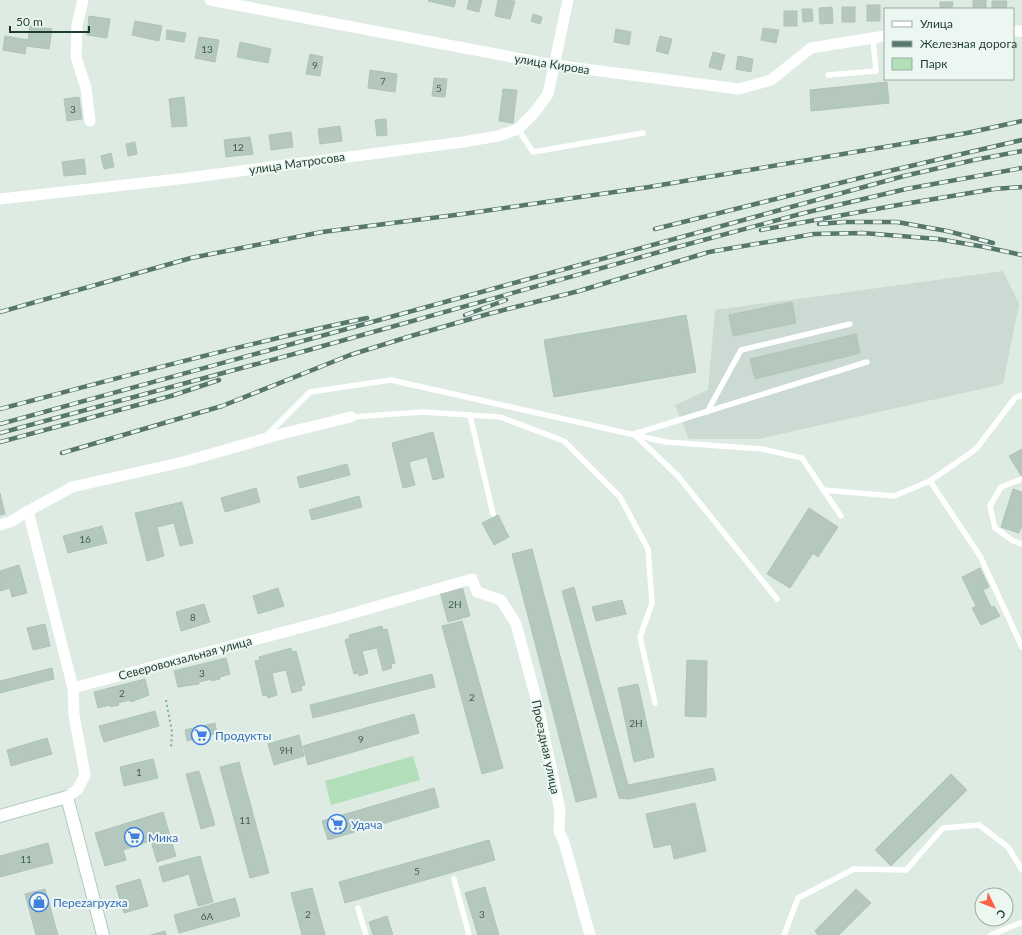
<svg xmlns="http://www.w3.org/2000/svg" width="1022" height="935" font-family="Lato,sans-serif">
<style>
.built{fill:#cbdad2}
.green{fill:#b3deba}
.building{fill:#b5c8be;stroke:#afc4b9}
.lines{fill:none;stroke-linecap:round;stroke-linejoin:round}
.secondary-casing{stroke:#afcbbe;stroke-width:14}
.path{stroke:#7ab19a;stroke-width:2;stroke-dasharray:2 3;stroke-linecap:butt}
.lane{stroke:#fff;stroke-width:5.5}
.street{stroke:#fff;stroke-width:11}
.secondary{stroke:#fff;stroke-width:12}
.rail-casing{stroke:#57776b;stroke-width:4.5}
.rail{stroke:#edf7f1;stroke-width:3;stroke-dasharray:9;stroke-linecap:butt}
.labels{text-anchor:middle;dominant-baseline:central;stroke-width:4;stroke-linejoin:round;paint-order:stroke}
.number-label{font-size:10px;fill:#435e54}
.street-label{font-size:12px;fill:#1d3b30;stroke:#edf7f1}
.shop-label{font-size:12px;fill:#366cbe;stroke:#edf7f1;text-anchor:start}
</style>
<rect width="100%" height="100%" fill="#ddebe3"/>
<polygon class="built" points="1003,271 1019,304 1003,384 759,439 689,439 675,405 708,390 715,310"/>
<polygon class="green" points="413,756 420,780 331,805 325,781"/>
<g class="building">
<polygon points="429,0 456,0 454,7 428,1"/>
<polygon points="469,0 482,0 479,12 467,9"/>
<polygon points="498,0 515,1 510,19 495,16"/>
<rect x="973" y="0" width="13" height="9"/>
<polygon points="992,1 1007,1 1006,9 992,9"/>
<polygon points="940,2 953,2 952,9 940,9"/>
<rect x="867" y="5" width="13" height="16"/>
<polygon points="832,7 833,23 820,24 819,8"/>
<rect x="842" y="7" width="13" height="15"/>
<polygon points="802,9 812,9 813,21 803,22"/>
<rect x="784" y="11" width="13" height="15"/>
<polygon points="533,14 542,17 540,24 531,21"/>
<polygon points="89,16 110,19 107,38 87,35"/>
<polygon points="135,21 162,26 159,41 132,35"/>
<polygon points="30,26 52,29 49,49 26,46 25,54 3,50 5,36 28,40"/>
<polygon points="763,28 779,30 776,43 761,40"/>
<polygon points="616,29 631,32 629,45 614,42"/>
<polygon points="167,30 186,33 184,42 166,39"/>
<polygon points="660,36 672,39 668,54 656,51"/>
<polygon points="199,37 219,40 215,62 195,58"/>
<polygon points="240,42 271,49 268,63 237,57"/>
<polygon points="713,52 725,55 721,70 709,67"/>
<polygon points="310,54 323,57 320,76 306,74"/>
<polygon points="738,56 753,59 751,72 736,69"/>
<polygon points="370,70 397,74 395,92 368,88"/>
<polygon points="434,78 447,79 445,97 432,96"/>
<polygon points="887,82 889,103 811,111 810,90"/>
<polygon points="503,89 517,90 513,123 499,121"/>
<polygon points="79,97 82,119 67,121 64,99"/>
<polygon points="184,97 187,126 172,127 169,99"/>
<polygon points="386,119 387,135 377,136 375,120"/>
<polygon points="340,126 342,141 320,144 318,129"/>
<polygon points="291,132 293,147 271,150 269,135"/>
<polygon points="250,137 253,154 226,157 224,140"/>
<polygon points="135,142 137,154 128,156 126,144"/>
<polygon points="111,153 114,167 104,169 101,156"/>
<polygon points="84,159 86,174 64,176 62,162"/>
<polygon points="792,302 796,323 733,336 729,315"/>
<polygon points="686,315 696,372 554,397 544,340"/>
<polygon points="856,334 860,353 755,379 750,359"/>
<polygon points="433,432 444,477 433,480 427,457 409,462 415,485 403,488 392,443"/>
<polygon points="1022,449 1022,477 1009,456"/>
<polygon points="347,464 350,475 300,488 297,477"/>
<polygon points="256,488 260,502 225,512 221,498"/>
<polygon points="1013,489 1022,492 1022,525 1019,533 1001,527"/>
<polygon points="0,493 5,514 0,515"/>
<polygon points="359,496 362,507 312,520 309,510"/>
<polygon points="182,502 193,543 180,546 174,523 157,527 164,556 147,561 135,513"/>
<polygon points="809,508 838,527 818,557 813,553 790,588 767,574"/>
<polygon points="498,515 509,537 494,545 482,523"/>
<polygon points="102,526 107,543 68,553 63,536"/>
<polygon points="532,549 597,797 576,802 512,554"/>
<polygon points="19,565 27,593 12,597 10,588 0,591 0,571"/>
<polygon points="980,568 989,587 983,590 991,607 994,606 1000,616 981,625 972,608 976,606 962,577"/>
<polygon points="462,586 470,616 448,622 440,592"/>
<polygon points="574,587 628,785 713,768 716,780 629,799 619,798 562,591"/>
<polygon points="278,588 284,606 258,614 253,596"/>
<polygon points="622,600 626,614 596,621 592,607"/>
<polygon points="204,604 210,622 181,631 176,612"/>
<polygon points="462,621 503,768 482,774 442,626"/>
<polygon points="45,624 50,646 33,650 27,628"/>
<polygon points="382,626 383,630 387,629 395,663 391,664 392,668 383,671 377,648 362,651 368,673 359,676 358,673 354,674 345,640 350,638 349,635"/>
<polygon points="291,648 292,652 296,651 305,685 301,686 302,690 292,693 286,670 272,673 277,695 268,698 267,695 263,696 255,661 260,660 259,657"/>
<polygon points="226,658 230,674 220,677 220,679 211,681 211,679 199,682 199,684 178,687 174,671"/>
<polygon points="687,660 707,661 706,717 685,716"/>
<polygon points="52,668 54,679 0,693 0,681"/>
<polygon points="432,674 435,687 313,718 310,705"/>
<polygon points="145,679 149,695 131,702 130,700 118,703 119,705 110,707 110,705 98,708 94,692"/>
<polygon points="638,684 654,757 634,762 618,688"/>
<polygon points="155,711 159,726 104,742 99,726"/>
<polygon points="414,714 419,733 308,765 303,746"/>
<polygon points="215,723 217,733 187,741 185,730"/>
<polygon points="299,735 304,756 274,765 268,744"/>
<polygon points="47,738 52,754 11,766 7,750"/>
<polygon points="153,759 158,778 124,786 120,767"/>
<polygon points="239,762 269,873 250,878 220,767"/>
<polygon points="199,771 215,825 201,829 186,774"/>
<polygon points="951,774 967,790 891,866 875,850"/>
<polygon points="434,788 439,807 328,840 322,821"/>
<polygon points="695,803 706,851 674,859 671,844 654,848 646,814"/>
<polygon points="163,812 176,856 157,862 151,841 123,850 126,860 105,866 95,833"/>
<polygon points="489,840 495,860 345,903 339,882"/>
<polygon points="48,843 53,863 0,877 0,856"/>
<polygon points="200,856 213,902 198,906 189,874 163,882 159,867"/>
<polygon points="140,879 148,906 124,913 116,886"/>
<polygon points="485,887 499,935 478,935 465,893"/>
<polygon points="312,888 325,935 302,935 291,893"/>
<polygon points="45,889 58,935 36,935 25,894"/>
<polygon points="856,889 871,903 839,935 818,935 815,931"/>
<polygon points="235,898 240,916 179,933 174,915"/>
<polygon points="387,916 393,935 373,935 369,922"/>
<polygon points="165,931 166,935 151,935"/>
</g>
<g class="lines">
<g class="secondary-casing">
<polyline id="secondary" points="0,816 67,797 103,935"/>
</g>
<polyline class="path" points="166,700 172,732 171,748"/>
<g class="lane">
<polyline points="828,75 876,71 873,38"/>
<polyline points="518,129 533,152 643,133"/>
<polyline points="707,412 741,350 850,324"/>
<polyline points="470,415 493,514"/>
<polyline points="351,417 423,412 500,417 564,441 620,497 648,549 652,603 640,637 655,703"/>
<polyline points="267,435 310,392 391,380 666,442 762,449 802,458 841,516"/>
<polyline points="1022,479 1001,487 990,506 995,528 1013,541 1022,544"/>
<polyline points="930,481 976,449 1015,398 1022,395"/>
<polyline points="823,490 894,496 930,481 980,556 1022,647"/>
<polyline points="777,599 678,476 634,434 867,362"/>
<polyline points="454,879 469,935"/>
<polyline points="358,908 366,935"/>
<polyline points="784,935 798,898 854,869 906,870 943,828 979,825 1008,847 1022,870"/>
<polyline points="991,935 1022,922"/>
</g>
<g class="street">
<polyline points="83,0 77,25 76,57 86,88 90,121"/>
<polyline points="210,0 554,65 739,89 771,80 811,48 885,36"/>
<polyline points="1013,31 1022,31"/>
<polyline points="0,199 187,178 463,142 498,136 518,129 535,112 548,94 568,0"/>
<polyline points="28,511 72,487 183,462 285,433 351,417"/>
<polyline points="0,525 10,522 28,511 73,688 333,619 472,579 477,592 501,600 516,624 537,702 560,810 559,831 564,842 590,935"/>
<polyline points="67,797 78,789 85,775 74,715 73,688"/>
</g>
<use href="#secondary" class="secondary"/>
<g class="rail-casing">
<g id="rail">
<polyline points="819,224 843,222 897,222 947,231 993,243"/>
<polyline points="655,229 872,175 1022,140"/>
<polyline points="761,230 898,205 994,189 1022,187"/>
<polyline points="0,312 191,258 322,232 463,214 649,187 967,133 1022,121"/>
<polyline points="465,315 506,300"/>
<path d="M0,409C122,377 244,344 367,318"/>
<polyline points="0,424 904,176 974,160 1022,151"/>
<polyline points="0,433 305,351 670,249 804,213 906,189 1022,168"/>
<polyline points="0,442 171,396 219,380"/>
<polyline points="62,453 222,406 350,355 411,336 488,314 579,291 709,252 814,234 863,233 938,239 985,247 1022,255"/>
</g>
</g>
<use href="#rail" class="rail"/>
</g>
<defs>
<g id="supermarket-ring" transform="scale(1)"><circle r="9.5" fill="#edf7f1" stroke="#3f7fe0" stroke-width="1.5"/><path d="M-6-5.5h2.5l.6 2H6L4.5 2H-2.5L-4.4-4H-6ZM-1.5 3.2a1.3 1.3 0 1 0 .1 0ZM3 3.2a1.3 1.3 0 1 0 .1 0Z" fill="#3f7fe0"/></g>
<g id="shop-ring" transform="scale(1)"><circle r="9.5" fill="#edf7f1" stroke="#3f7fe0" stroke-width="1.5"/><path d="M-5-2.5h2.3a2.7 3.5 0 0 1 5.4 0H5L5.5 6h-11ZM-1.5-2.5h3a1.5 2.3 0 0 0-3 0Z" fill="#3f7fe0"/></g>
</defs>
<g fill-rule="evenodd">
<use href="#supermarket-ring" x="201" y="735"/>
<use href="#supermarket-ring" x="337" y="824"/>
<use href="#supermarket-ring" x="134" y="837"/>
<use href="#shop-ring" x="39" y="902"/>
</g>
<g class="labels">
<g class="number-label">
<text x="207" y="49">13</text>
<text x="315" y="65">9</text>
<text x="383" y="81">7</text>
<text x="439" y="88">5</text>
<text x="73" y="109">3</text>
<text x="238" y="147">12</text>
<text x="85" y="539">16</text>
<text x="455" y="604">2Н</text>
<text x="193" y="617">8</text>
<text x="202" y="673">3</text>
<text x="122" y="693">2</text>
<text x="472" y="697">2</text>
<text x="636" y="723">2Н</text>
<text x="361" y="739">9</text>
<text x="286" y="750">9Н</text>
<text x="139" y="772">1</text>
<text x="245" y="820">11</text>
<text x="26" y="859">11</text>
<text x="417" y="871">5</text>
<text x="308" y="914">2</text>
<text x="482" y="914">3</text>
<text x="207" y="916">6А</text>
</g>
<g class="street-label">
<text transform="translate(552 64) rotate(9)">улица Кирова</text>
<text transform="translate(297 163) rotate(-8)">улица Матросова</text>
<text transform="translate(185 658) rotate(-15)">Северовокзальная улица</text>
<text transform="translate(546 747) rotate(78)">Проездная улица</text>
</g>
<g class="shop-label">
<text x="215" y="735">Продукты</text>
<text x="351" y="824">Удача</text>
<text x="148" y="837">Мика</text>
<text x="53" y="902">Переzагруzка</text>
</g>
</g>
<rect x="884" y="8" width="130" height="72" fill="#edf7f1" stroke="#9aaca4"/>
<rect x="892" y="21" width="20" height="6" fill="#ffffff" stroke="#9aaca4"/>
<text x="920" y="28" font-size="12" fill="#1d3b30">Улица</text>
<rect x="892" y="41" width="20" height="6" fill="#57776b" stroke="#9aaca4"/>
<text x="920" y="48" font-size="12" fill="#1d3b30">Железная дорога</text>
<rect x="892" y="58" width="20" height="12" fill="#b3deba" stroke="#9aaca4"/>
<text x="920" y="68" font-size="12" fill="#1d3b30">Парк</text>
<g transform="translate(994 907) rotate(133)"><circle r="19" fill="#edf7f1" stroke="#9aaca4"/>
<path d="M0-3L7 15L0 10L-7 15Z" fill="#ff6146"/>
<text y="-6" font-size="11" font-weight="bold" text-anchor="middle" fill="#1d3b30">С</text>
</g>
<path d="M10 26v6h79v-6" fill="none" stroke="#1d3b30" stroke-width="2"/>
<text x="16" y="26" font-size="12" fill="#1d3b30" stroke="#edf7f1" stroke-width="3" paint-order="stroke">50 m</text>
</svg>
